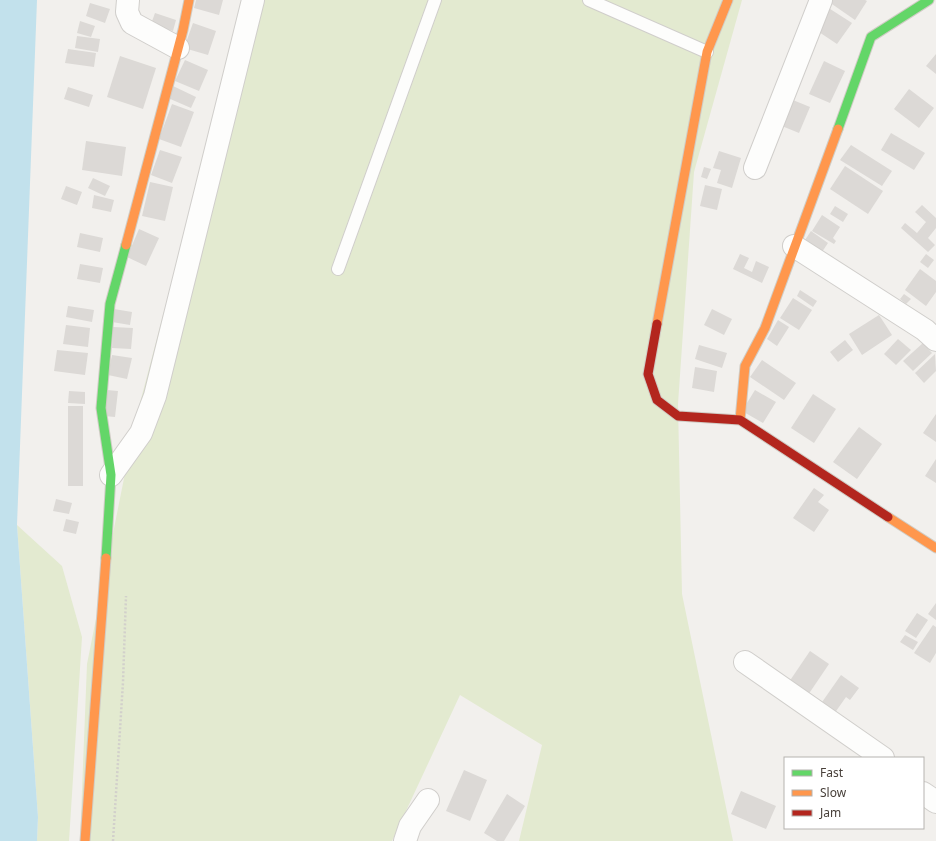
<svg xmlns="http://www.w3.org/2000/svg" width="936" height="841" font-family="'Noto Sans',sans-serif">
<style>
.green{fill:#e3ead0}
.water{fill:#c2e1ec}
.building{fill:#dcd9d6}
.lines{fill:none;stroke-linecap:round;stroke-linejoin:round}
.lane-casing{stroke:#d0cecb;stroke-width:14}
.street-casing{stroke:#d0cecb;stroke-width:24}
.fast-casing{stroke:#d0ccc5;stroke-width:11}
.slow-casing{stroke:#d0ccc5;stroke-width:11}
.jam-casing{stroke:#d0ccc5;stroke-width:11}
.path{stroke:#d2d0cb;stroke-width:2.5;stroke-dasharray:2 2;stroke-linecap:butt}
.lane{stroke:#fdfdfc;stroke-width:12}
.street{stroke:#fdfdfc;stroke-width:22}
.fast{stroke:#63d668;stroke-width:9}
.slow{stroke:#ff974d;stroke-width:9}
.jam{stroke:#b3261e;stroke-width:9}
</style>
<rect width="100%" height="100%" fill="#f2f0ed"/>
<g class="green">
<polygon points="246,0 742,0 694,172 678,404 682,594 733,841 519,841 542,745 460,695 392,841 80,841 87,664 136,418"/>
<polygon points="17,525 62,566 82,637 69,841 37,841 38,817"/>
</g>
<polygon class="water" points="0,0 37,0 17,525 38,817 37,841 0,841"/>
<g class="building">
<polygon points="196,0 223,0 219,15 194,8"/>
<polygon points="830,0 865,0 867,1 855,20 829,2"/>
<polygon points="90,3 110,9 105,23 86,16"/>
<polygon points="827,7 852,23 837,44 813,28"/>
<polygon points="155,13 176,20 173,31 151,24"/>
<polygon points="80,21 95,26 91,37 77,33"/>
<polygon points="193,23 216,31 208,55 184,48"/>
<polygon points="77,36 100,39 98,52 75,48"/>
<polygon points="68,49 96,53 94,67 65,63"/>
<polygon points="936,54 936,74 926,66"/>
<polygon points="120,56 156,68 143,109 107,97"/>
<polygon points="185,60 208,70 199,91 175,81"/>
<polygon points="824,61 845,71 830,103 809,94"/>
<polygon points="173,86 196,97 191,108 168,98"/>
<polygon points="68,87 93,95 89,107 64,99"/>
<polygon points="909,89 934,108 919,128 894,109"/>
<polygon points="788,98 810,107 799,133 777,124"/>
<polygon points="172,104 194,112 181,147 159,139"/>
<polygon points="891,133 925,153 914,170 881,150"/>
<polygon points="86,141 126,147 122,176 82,170"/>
<polygon points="851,145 892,171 882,186 840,160"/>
<polygon points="160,150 182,157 172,183 151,175"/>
<polygon points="719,151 741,158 732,188 717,183 721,170 713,168"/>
<polygon points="845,166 883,191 868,214 830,189"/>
<polygon points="704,167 711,169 707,179 701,177"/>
<polygon points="93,178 110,186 105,196 88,188"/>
<polygon points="150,182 173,187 165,221 142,216"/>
<polygon points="705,185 722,189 717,210 700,206"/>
<polygon points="66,186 82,192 77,205 61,199"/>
<polygon points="94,195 114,200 111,212 92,208"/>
<polygon points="922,205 936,218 936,228 928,238 935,245 928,252 901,228 905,223 917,233 926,222 915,212"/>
<polygon points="835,206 848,214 843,222 830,214"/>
<polygon points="822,215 840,227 833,238 836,241 834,244 812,231"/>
<polygon points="139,229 159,238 146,266 127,257"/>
<polygon points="811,231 828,243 820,255 803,243"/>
<polygon points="80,233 103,238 100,252 77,247"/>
<polygon points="740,254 749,258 744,268 752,272 756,261 769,267 762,283 733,269"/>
<polygon points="926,254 934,260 928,268 920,262"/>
<polygon points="80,264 103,268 100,283 77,279"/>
<polygon points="920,269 936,281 936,292 926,306 905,290"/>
<polygon points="800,290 817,301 813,307 797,296"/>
<polygon points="904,294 911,299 906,304 900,299"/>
<polygon points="793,298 812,310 799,330 780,318"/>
<polygon points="68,306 94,310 92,322 66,317"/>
<polygon points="114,309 132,312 130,325 112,322"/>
<polygon points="712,309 732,319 724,335 704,325"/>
<polygon points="879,315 892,335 862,355 849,334"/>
<polygon points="778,320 789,327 777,346 767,339"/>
<polygon points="66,325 90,328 88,347 63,344"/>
<polygon points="113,327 133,328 131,349 112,348"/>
<polygon points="898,339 911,350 896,365 884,354"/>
<polygon points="845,340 853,350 838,362 830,352"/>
<polygon points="923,343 932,353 913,371 903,361"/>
<polygon points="699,345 727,353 722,368 695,359"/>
<polygon points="57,350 88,353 85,375 54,371"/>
<polygon points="935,354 936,371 924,383 915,373"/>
<polygon points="112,355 132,358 127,379 108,375"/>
<polygon points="762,360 796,383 784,400 750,377"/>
<polygon points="695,367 717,371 714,392 692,388"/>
<polygon points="107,390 118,391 115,417 104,416"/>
<polygon points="755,390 776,402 763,423 742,411"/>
<polygon points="69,391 85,392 85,404 68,403"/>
<polygon points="813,394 836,409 814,443 791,428"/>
<rect x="68" y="406" width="15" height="80"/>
<polygon points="936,414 936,442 923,433"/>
<polygon points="859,427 882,444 857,479 833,462"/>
<polygon points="936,459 936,483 925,476"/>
<polygon points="814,488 824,495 818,502 829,510 814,532 793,518"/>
<polygon points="56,499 72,503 69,514 53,511"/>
<polygon points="66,519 79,522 76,534 63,531"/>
<polygon points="936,603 936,620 928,614"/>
<polygon points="917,613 928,620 916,638 905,631"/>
<polygon points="933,625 936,627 936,653 930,663 914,653"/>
<polygon points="905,635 918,642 913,650 900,642"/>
<polygon points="810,651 829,664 808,695 789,682"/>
<polygon points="841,675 859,688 850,700 846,697 834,714 820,705"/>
<polygon points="464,770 487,780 470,821 446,811"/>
<polygon points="741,791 776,806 766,829 731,814"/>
<polygon points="507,794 525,806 504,841 497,841 484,833"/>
</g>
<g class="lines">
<g class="lane-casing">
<g id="lane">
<polyline points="589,0 707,52"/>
<polyline points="338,269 435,0"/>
</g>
</g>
<g class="street-casing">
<g id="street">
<polyline points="128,0 127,12 132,23 178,48"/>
<polyline points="755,168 821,0"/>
<polyline points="794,246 925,330 936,340"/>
<polyline points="111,475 141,433 155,396 253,0"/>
<polyline points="745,662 883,758"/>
<polyline points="923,793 936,802"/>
<polyline points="405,841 410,826 428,800"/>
</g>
</g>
<g class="fast-casing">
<g id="fast">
<polyline points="838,129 871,37 929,0"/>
<polyline points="106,558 111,475 101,408 110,304 126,245"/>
</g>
</g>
<g class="slow-casing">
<g id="slow">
<polyline points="126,245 183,30 189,0"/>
<polyline points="657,324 707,52 728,0"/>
<polyline points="740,420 745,366 765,328 838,129"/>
<polyline points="888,517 936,548"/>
<polyline points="85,841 106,558"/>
</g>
</g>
<g class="jam-casing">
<polyline id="jam" points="657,324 648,374 657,400 678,416 740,420 888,517"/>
</g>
<polyline class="path" points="113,841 123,682 126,596"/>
<use href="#lane" class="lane"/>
<use href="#street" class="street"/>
<use href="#fast" class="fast"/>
<use href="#slow" class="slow"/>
<use href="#jam" class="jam"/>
</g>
<rect x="784" y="757" width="140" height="72" fill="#ffffff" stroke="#b6b3b0"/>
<rect x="792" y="770" width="20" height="6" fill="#63d668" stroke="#b6b3b0"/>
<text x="820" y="777" font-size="12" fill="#48403a">Fast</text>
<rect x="792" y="790" width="20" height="6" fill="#ff974d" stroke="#b6b3b0"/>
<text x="820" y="797" font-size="12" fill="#48403a">Slow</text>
<rect x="792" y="810" width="20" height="6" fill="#b3261e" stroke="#b6b3b0"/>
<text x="820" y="817" font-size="12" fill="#48403a">Jam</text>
</svg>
